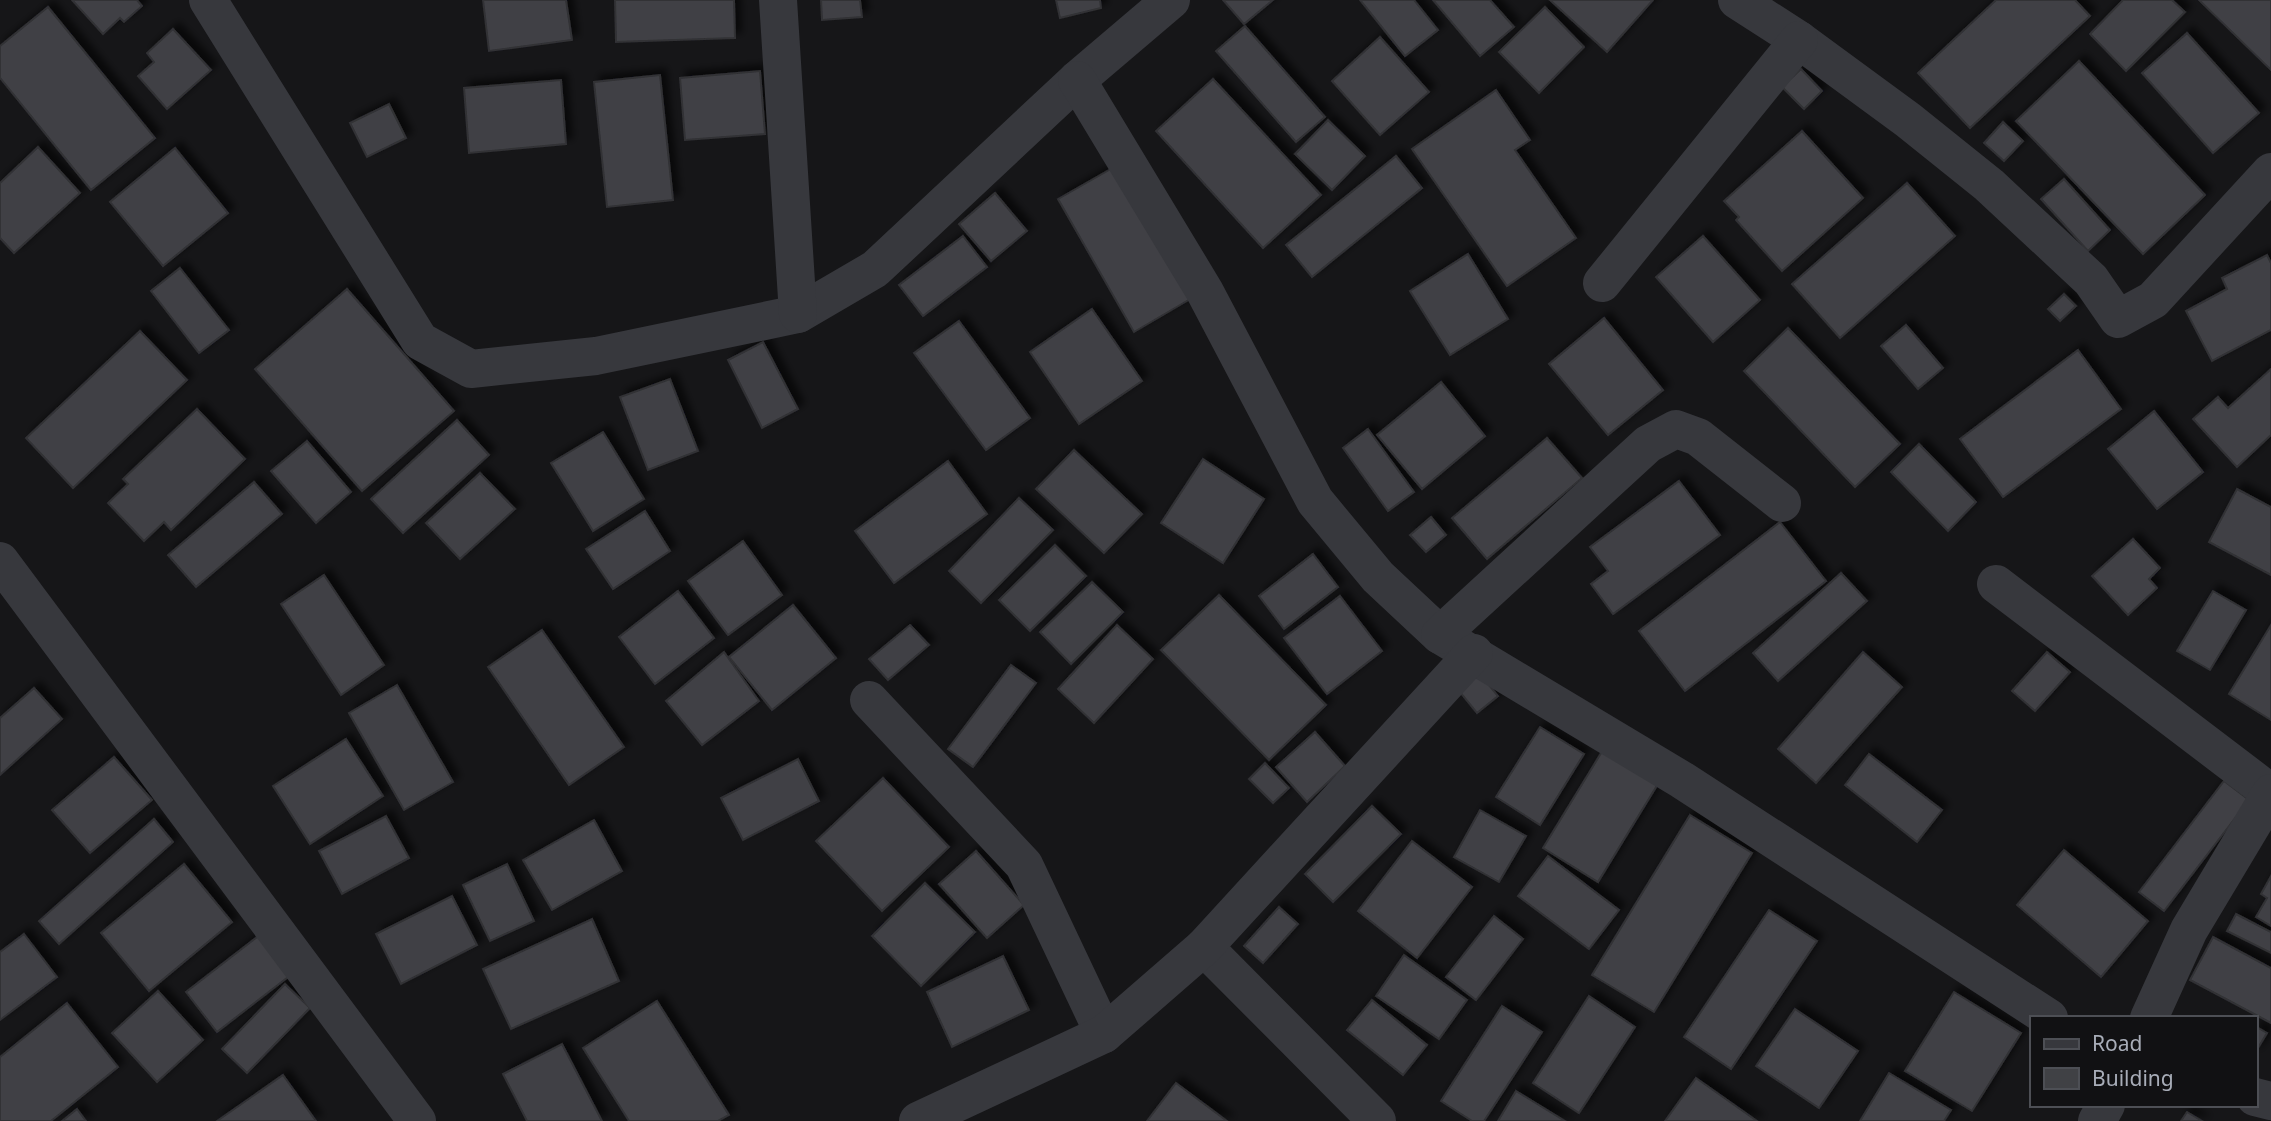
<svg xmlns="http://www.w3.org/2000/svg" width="2271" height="1121" font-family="'Noto Sans',sans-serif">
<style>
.building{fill:#404145;stroke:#303034;stroke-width:2;filter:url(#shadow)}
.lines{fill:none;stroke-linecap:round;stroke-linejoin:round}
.minor{stroke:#37383d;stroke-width:38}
</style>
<defs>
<filter id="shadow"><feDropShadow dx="6" dy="-6" stdDeviation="3.5" flood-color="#0009"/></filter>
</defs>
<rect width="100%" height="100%" fill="#161618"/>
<g class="building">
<polygon points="72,0 137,0 142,6 124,22 120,18 103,34"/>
<polygon points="483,0 566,0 572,40 489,51"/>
<polygon points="615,0 734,0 735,38 616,42"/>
<polygon points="821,0 860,0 862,17 822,20"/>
<polygon points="1056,0 1100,0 1101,8 1060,18"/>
<polygon points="1223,0 1273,0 1244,24"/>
<polygon points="1360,0 1414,0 1438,30 1405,56"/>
<polygon points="1433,0 1490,0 1514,27 1480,56"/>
<polygon points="1550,0 1653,0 1607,52"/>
<polygon points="1996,0 2075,0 2090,16 1970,128 1918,73"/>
<polygon points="2123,0 2172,0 2185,12 2126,71 2090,34"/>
<polygon points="2199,0 2271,0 2271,70"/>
<polygon points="48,7 155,138 91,190 0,78 0,46"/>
<polygon points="1545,7 1584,47 1539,93 1499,52"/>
<polygon points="1245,26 1325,117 1296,142 1216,51"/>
<polygon points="173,29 211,70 167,109 138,76 154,62 147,53"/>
<polygon points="2187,33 2259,113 2213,153 2142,73"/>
<polygon points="1380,37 1429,92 1380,135 1332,81"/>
<polygon points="2079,61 2205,195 2143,254 2016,121"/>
<polygon points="1801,69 1822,91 1804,109 1782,87"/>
<polygon points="760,71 765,134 685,140 680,78"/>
<polygon points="660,75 673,200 607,207 594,82"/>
<polygon points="1213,79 1321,195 1263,248 1156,131"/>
<polygon points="561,80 566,144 469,153 464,88"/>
<polygon points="1496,90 1530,140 1515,150 1576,238 1507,286 1412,149"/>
<polygon points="389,104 406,138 367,157 350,123"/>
<polygon points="1328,120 1365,156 1332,190 1295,154"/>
<polygon points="2003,122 2023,141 2004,161 1984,143"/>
<polygon points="1802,131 1863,198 1782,271 1736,220 1739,217 1724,201"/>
<polygon points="38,147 80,193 14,253 0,238 0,183"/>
<polygon points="175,148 228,213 163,266 110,202"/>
<polygon points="1396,156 1422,188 1312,277 1286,245"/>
<polygon points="1116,166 1192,298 1134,332 1058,199"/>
<polygon points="2064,179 2110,230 2088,251 2041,199"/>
<polygon points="1907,183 1955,236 1840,338 1792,284"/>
<polygon points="995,193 1027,231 991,261 959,224"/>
<polygon points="963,236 987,267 923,316 899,285"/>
<polygon points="1703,236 1760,300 1713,342 1656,277"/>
<polygon points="1468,254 1508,319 1450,355 1410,291"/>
<polygon points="2267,255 2271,263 2271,330 2212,361 2186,311 2227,289 2222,278"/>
<polygon points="180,268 229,330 199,353 151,291"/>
<polygon points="347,289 454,411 362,491 255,369"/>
<polygon points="2064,294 2076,306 2060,321 2048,309"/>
<polygon points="1092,309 1142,381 1079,424 1030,352"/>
<polygon points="1604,318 1663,390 1608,435 1549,364"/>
<polygon points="959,321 1030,418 986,450 914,353"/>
<polygon points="1906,325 1943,368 1918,389 1881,346"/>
<polygon points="1788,328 1900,444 1855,487 1744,371"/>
<polygon points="140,331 187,380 73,488 26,438"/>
<polygon points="763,342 798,409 762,428 728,360"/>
<polygon points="2078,350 2121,409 2003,497 1960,439"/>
<polygon points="2271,369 2271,435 2237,467 2193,419 2218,397 2228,408"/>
<polygon points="670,379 698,451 648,470 620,397"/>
<polygon points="1441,382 1485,436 1422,489 1377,435"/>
<polygon points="197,409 245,459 171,530 164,522 144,541 108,503 128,484 123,479"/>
<polygon points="2154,411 2203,472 2157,509 2108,449"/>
<polygon points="457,420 489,455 403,533 371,499"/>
<polygon points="1368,429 1414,492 1388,511 1343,448"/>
<polygon points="603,432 644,499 593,531 551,463"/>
<polygon points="1547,438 1582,478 1487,559 1452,518"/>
<polygon points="307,441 351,492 316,523 271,471"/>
<polygon points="1919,444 1976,502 1948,531 1891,472"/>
<polygon points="1074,450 1142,514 1104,553 1036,489"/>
<polygon points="1203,459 1264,499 1223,563 1161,523"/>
<polygon points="948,461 987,514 894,583 855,531"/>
<polygon points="480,473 515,509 460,559 426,523"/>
<polygon points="1679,481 1720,535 1613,614 1591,584 1608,571 1590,547"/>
<polygon points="254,482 282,514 196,587 168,555"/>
<polygon points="2237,489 2271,507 2271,575 2209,542"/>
<polygon points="1019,498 1053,530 981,603 949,571"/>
<polygon points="645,511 670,551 613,589 586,549"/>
<polygon points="1431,517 1446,535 1426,552 1410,535"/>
<polygon points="1780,522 1826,581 1685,691 1639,631"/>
<polygon points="2133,539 2160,568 2149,579 2157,588 2128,615 2092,576"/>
<polygon points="743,541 782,595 728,635 688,581"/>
<polygon points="1055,545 1086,576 1030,631 999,600"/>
<polygon points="1313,554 1338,587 1284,629 1259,596"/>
<polygon points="1841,573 1867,601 1778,681 1753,653"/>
<polygon points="324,575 384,665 341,695 281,604"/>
<polygon points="1092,582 1123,612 1071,664 1040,632"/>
<polygon points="678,591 714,638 655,684 619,637"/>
<polygon points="2213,591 2246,610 2210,670 2177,651"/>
<polygon points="1219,595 1326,705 1269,760 1161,650"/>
<polygon points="1340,596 1382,651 1327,694 1284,638"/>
<polygon points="793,605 836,658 772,710 729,657"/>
<polygon points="910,625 929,645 888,680 869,659"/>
<polygon points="1117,625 1153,659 1094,723 1058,689"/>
<polygon points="2271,625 2271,720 2229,694"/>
<polygon points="542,630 624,747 569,785 488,667"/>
<polygon points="724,652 759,701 702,745 666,701"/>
<polygon points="1863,652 1902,687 1816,783 1778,749"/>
<polygon points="2047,652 2070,672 2035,711 2012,691"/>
<polygon points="1011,665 1036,683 973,767 948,749"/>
<polygon points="1480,674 1498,696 1477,713 1459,691"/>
<polygon points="397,685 453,782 404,810 349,713"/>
<polygon points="34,688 62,719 0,775 0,718"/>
<polygon points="1540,727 1584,754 1540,825 1496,797"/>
<polygon points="1315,732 1345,766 1307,802 1276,767"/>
<polygon points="346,739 383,796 310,844 273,786"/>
<polygon points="1606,745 1661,779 1598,882 1543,848"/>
<polygon points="1869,754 1942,810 1917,842 1845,785"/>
<polygon points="114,757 152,800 90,853 52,810"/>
<polygon points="798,759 819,801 743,840 721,798"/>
<polygon points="1265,763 1289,788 1273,803 1249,779"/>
<polygon points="883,778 949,847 882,911 816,841"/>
<polygon points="2224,781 2249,800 2164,911 2139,892"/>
<polygon points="1372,806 1401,834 1333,902 1305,874"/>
<polygon points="1480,810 1526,836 1499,882 1454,857"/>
<polygon points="1690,815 1752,853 1654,1012 1592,975"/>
<polygon points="386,816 409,858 342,894 319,851"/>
<polygon points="154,819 173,842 59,944 39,921"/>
<polygon points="594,820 622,871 552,910 523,860"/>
<polygon points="1412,841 1472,887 1417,958 1358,911"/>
<polygon points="2064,850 2148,921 2101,977 2017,905"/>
<polygon points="976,851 1024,905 987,938 939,884"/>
<polygon points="1548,856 1619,910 1589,949 1518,896"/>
<polygon points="184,864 232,922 149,991 101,933"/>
<polygon points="507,864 534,921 490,941 463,885"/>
<polygon points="2271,876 2271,926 2256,917 2267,898 2261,894"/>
<polygon points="925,883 975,932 921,986 872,936"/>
<polygon points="452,896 477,945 401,984 376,934"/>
<polygon points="1279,907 1298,924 1263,963 1244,946"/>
<polygon points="1769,910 1817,941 1731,1069 1684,1037"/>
<polygon points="2236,914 2271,932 2271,953 2227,931"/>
<polygon points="1494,916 1523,939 1476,1000 1446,977"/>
<polygon points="592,919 619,981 511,1029 483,969"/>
<polygon points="24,934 57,977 0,1020 0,952"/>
<polygon points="261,934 292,974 217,1032 186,992"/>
<polygon points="2213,937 2271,968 2271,1023 2190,980"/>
<polygon points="1404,955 1467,1000 1439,1039 1376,996"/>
<polygon points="1003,956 1029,1010 952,1047 927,992"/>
<polygon points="285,984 310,1008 247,1073 222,1049"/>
<polygon points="158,991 203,1040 157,1082 112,1033"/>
<polygon points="1954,992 2021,1033 1972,1111 1905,1071"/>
<polygon points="1589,996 1635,1027 1579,1113 1533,1083"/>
<polygon points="1372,1000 1427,1045 1403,1075 1347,1030"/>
<polygon points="657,1001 729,1115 718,1121 629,1121 583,1048"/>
<polygon points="67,1003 118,1067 51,1121 0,1121 0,1057"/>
<polygon points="1502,1006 1542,1032 1484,1121 1472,1121 1441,1101"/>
<polygon points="1795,1009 1858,1051 1819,1108 1756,1066"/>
<polygon points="2255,1026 2267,1033 2255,1053"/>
<polygon points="562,1044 602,1121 527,1121 503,1074"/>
<polygon points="1889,1073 1951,1110 1944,1121 1860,1121"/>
<polygon points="283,1075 316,1121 217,1121"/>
<polygon points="1696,1078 1757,1121 1665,1121"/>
<polygon points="1176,1083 1227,1121 1147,1121"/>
<polygon points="1516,1091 1565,1121 1498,1121"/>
<polygon points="77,1109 86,1121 62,1121"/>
<polygon points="2187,1112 2202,1121 2181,1121"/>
</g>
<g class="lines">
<g class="minor">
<polyline points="208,0 420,341 471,369 596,356 798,314 875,269 1077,80 1171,0"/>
<polyline points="778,0 798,314"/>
<polyline points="1737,0 1799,40 1908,120 1989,185 2091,280 2118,319 2153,300 2271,172"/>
<polyline points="1077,80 1205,292 1315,501 1378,577 1440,635 1682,780 2049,1018"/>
<polyline points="1602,283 1799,40"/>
<polyline points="0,561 417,1121"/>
<polyline points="1996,584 2271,793"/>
<polyline points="1440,635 1648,444 1676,429 1698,437 1782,503"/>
<polyline points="869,700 1024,865 1104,1034"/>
<polyline points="1204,947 1377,1121"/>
<polyline points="2149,1018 2189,930 2271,793"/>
<polyline points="2255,1097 2271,1101"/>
<polyline points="918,1121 1104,1034 1204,947 1474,653"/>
<polyline points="2097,1121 2106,1105"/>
</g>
</g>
<rect x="2030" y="1016" width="228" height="91" fill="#111113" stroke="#4d4f55" stroke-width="2"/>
<rect x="2044" y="1039" width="35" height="10" fill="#37383d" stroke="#4d4f55" stroke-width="2"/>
<text x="2092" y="1051" font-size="21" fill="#a8adb8">Road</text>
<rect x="2044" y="1068" width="35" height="21" fill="#404145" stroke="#4d4f55" stroke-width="2"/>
<text x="2092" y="1086" font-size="21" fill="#a8adb8">Building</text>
</svg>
